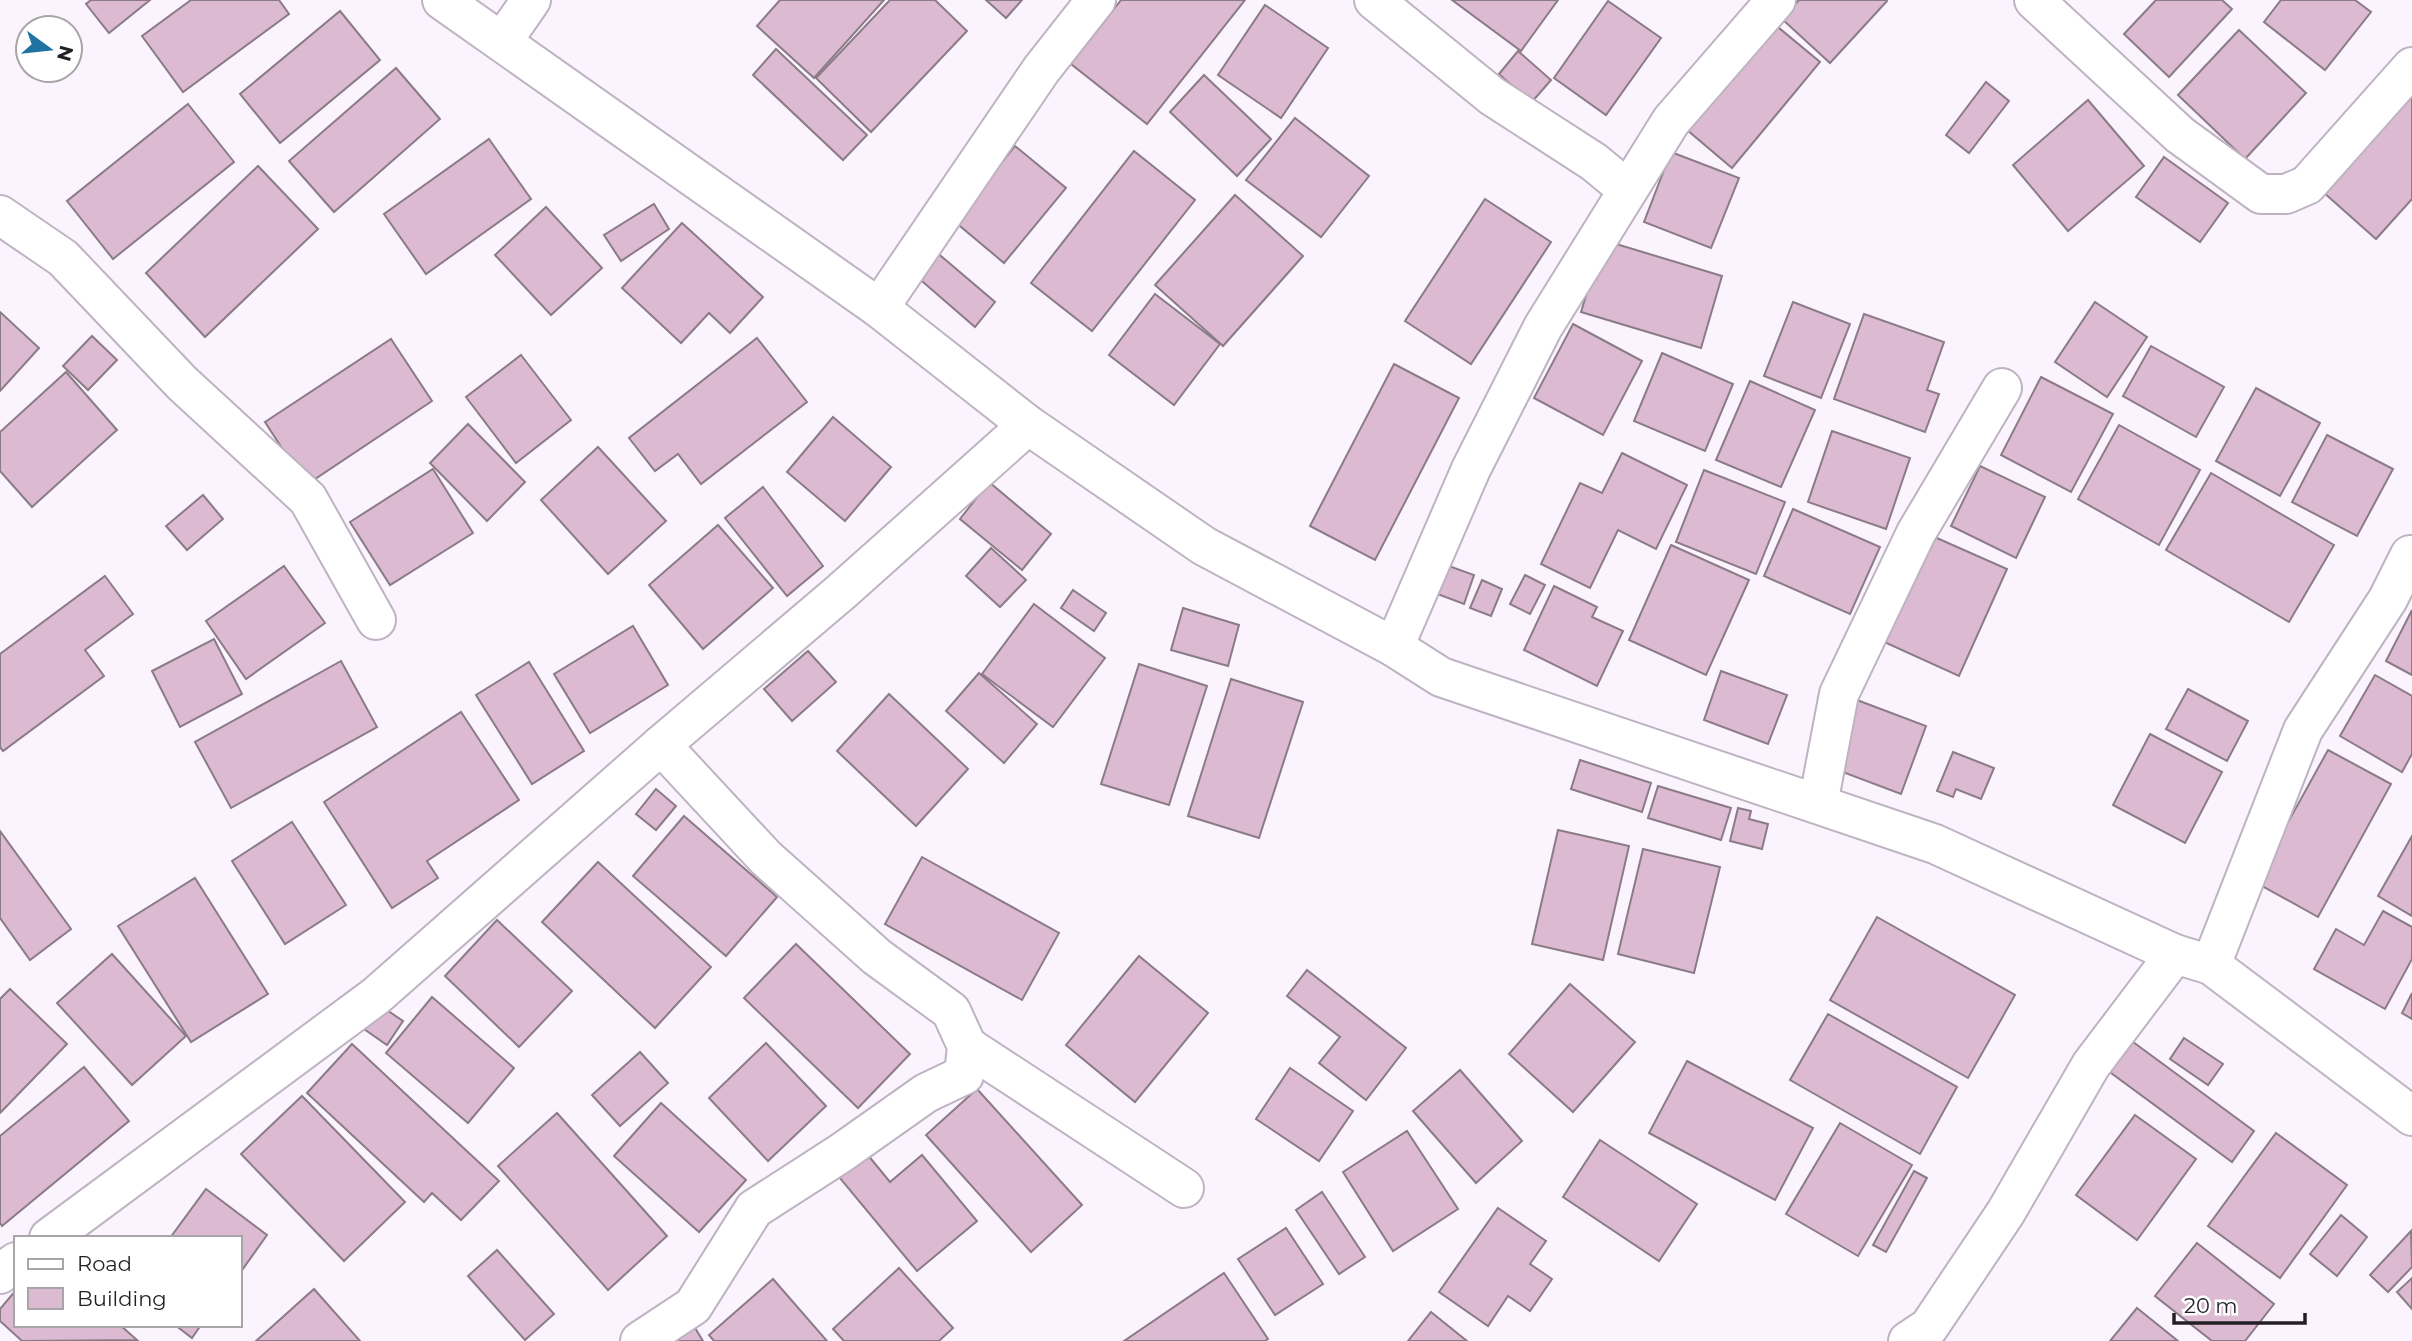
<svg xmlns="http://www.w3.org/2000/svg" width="2412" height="1341" font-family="Montserrat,sans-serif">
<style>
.building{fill:#dcbbd2;stroke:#8b7b86;stroke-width:2}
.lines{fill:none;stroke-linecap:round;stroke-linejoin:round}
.street-casing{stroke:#beb3c2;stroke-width:42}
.street{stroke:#fff;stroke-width:38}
</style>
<rect width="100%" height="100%" fill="#fbf4fe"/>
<g class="building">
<polygon points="91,0 150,0 109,33 86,4"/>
<polygon points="191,0 279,0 289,14 183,92 142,36"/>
<polygon points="780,0 884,0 814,78 757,26"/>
<polygon points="890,0 935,0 967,31 871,132 816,78"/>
<polygon points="986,0 1022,0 1006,18"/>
<polygon points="1121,0 1245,0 1147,124 1071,64"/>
<polygon points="1452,0 1558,0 1521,51"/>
<polygon points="1799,0 1886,0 1887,1 1830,63 1782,19"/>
<polygon points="2156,0 2222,0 2232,9 2169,77 2124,34"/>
<polygon points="2281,0 2355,0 2371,12 2325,70 2264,22"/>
<polygon points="1608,1 1661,38 1606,115 1554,78"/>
<polygon points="1265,5 1328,48 1281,118 1218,75"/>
<polygon points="340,11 380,60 280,143 240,94"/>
<polygon points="1773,23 1820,62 1732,168 1686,129"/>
<polygon points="2239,30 2306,93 2245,159 2178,95"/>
<polygon points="776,49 867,135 843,160 753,75"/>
<polygon points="1518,51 1551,80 1531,103 1499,74"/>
<polygon points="396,68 440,119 334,212 289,161"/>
<polygon points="1204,75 1271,139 1237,176 1170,112"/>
<polygon points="1986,82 2009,101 1969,153 1946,135"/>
<polygon points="2412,94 2412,199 2376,239 2323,192"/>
<polygon points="2088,100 2144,166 2068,231 2013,165"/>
<polygon points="188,104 234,162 113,259 67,201"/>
<polygon points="1295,118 1369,176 1321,237 1246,180"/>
<polygon points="489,139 531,199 426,274 384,214"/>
<polygon points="1015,146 1066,188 1004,263 954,221"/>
<polygon points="1134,151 1195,200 1092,331 1031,283"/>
<polygon points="1671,152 1739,178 1711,248 1644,222"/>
<polygon points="2164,157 2228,203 2200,242 2136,197"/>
<polygon points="258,166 318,229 205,337 146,273"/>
<polygon points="1235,195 1303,256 1223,346 1155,285"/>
<polygon points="1485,199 1551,242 1471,364 1405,321"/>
<polygon points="654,204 669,229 621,261 604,235"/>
<polygon points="546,207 602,268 551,315 495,255"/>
<polygon points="682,223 763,297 730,333 709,313 681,343 622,288"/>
<polygon points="921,239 995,302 975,327 901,263"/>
<polygon points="1603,240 1722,276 1701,348 1581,312"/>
<polygon points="1155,294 1220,344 1174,405 1109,355"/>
<polygon points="1793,302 1850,324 1821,398 1764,376"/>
<polygon points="2095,302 2147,337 2107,397 2055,362"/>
<polygon points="0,312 39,348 0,391"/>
<polygon points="1864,314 1944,342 1927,390 1939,394 1925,432 1834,399"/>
<polygon points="1573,324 1642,361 1603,435 1534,398"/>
<polygon points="92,336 117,360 88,390 63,366"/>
<polygon points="757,338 807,402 701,484 678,454 655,471 629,438"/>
<polygon points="391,339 432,401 306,485 265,422"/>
<polygon points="2151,346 2224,387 2196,437 2123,396"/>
<polygon points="1662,353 1733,384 1705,451 1634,421"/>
<polygon points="521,355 571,420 516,463 466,397"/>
<polygon points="1394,364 1459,398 1375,560 1310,526"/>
<polygon points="66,372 117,430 32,507 0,471 0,432"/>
<polygon points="2041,377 2113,414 2071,492 2001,455"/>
<polygon points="1750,381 1815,410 1781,487 1716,460"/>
<polygon points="2256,388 2320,423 2280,496 2216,461"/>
<polygon points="833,417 891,467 845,521 787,472"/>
<polygon points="468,424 525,482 487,521 430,463"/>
<polygon points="2119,425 2200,470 2159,545 2078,499"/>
<polygon points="1832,431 1910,458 1886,529 1808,502"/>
<polygon points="2327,435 2393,469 2357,536 2292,502"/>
<polygon points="598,447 666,521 608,574 541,500"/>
<polygon points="1622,453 1687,485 1656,549 1618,530 1590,588 1541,564 1580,483 1602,493"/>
<polygon points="1980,466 2045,497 2016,558 1951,526"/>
<polygon points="433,469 473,533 390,585 350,522"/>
<polygon points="1704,470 1785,502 1756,574 1676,542"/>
<polygon points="2211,473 2334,545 2289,622 2166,550"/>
<polygon points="989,482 1051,534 1022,570 960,519"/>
<polygon points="763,487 823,566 787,596 725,518"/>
<polygon points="203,495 223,519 187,550 166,526"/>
<polygon points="1793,509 1880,547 1850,614 1764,576"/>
<polygon points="718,525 773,588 703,649 649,585"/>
<polygon points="1930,535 2007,569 1959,676 1882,641"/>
<polygon points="1671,545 1749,580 1706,675 1629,640"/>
<polygon points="991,548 1026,580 1000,607 966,576"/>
<polygon points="1435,561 1474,575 1464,604 1424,589"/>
<polygon points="284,566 325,623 246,679 206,621"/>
<polygon points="1525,575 1545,585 1530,614 1510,604"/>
<polygon points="105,576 133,614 85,650 104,676 3,751 0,747 0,654"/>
<polygon points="1482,580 1502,589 1491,616 1470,608"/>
<polygon points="1554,586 1597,607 1592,617 1623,631 1597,686 1524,650"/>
<polygon points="1073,590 1106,613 1094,631 1061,608"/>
<polygon points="1034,604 1105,658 1053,727 982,674"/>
<polygon points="1183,608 1239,625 1228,666 1171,650"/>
<polygon points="2412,610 2412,675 2386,661"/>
<polygon points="633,626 668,685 590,733 554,674"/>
<polygon points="214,639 242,694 180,727 152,671"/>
<polygon points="808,651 836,682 792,721 764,689"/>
<polygon points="341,661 377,727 231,808 195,742"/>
<polygon points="529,662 584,751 532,784 476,695"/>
<polygon points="1139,664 1207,686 1169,805 1101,784"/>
<polygon points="1721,671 1787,695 1768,744 1704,720"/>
<polygon points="979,673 1037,724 1004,763 946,711"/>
<polygon points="2375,675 2412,696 2412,754 2402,772 2340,736"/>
<polygon points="1231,679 1303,702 1259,838 1188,816"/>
<polygon points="2188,689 2248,721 2227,761 2166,729"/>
<polygon points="889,694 968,769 916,826 837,751"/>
<polygon points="1849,697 1926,726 1901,794 1824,765"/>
<polygon points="461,712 519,800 427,861 438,878 392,908 324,802"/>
<polygon points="2150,734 2222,772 2185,843 2113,805"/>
<polygon points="2328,750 2391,784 2318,917 2255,882"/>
<polygon points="1953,752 1994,768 1981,799 1956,789 1953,797 1937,791"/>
<polygon points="1580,760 1651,783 1642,812 1571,789"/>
<polygon points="1658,786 1731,808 1721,840 1648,818"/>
<polygon points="656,789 676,806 656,830 636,814"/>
<polygon points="1738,808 1751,811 1749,819 1768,824 1762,849 1730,841"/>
<polygon points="684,816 777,897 726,956 633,876"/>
<polygon points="292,822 346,905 285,944 232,861"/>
<polygon points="1558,830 1629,846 1603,960 1532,944"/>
<polygon points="0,831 71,929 30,960 0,918"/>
<polygon points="2412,836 2412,916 2378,896"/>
<polygon points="1643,849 1720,867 1694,973 1618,954"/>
<polygon points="922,857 1059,933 1022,1000 885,924"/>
<polygon points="598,862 711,967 655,1028 542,922"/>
<polygon points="195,878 268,994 191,1042 118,926"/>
<polygon points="2383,911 2412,927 2412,959 2385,1009 2314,969 2336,929 2364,945"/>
<polygon points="1877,917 2015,995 1968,1078 1830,1000"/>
<polygon points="497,920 572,991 519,1047 445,976"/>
<polygon points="796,944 910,1054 858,1108 744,998"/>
<polygon points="112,954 186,1036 132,1085 57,1003"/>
<polygon points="1139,956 1208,1013 1135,1102 1066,1045"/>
<polygon points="1307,970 1406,1048 1366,1100 1319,1063 1340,1037 1287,996"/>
<polygon points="1570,984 1635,1042 1573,1112 1509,1054"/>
<polygon points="10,989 67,1044 0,1113 0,999"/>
<polygon points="2412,993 2412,1019 2402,1013"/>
<polygon points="432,997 514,1068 468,1123 386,1053"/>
<polygon points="381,1006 403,1021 387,1045 364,1029"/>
<polygon points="1828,1014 1957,1087 1920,1154 1790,1080"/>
<polygon points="2184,1038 2223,1064 2208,1085 2170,1059"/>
<polygon points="2129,1039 2254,1131 2232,1162 2107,1070"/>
<polygon points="766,1043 826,1106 768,1161 709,1098"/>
<polygon points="352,1044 499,1181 461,1220 432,1193 424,1202 307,1093"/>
<polygon points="640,1052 668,1083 620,1126 592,1095"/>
<polygon points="1687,1061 1813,1128 1775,1200 1649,1133"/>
<polygon points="84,1067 129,1121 2,1226 0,1223 0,1136"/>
<polygon points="1290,1068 1353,1111 1319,1161 1256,1119"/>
<polygon points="1460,1070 1522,1141 1476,1183 1413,1111"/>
<polygon points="977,1089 1082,1205 1031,1252 926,1135"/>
<polygon points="302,1096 405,1202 344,1261 241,1154"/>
<polygon points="661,1103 746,1180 699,1232 614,1156"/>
<polygon points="557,1113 667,1236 608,1290 498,1166"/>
<polygon points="2135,1115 2196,1159 2137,1240 2076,1195"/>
<polygon points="1840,1123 1912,1165 1858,1256 1786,1214"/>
<polygon points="1407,1131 1458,1209 1393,1251 1343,1172"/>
<polygon points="2276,1133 2347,1185 2280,1278 2208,1226"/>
<polygon points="1600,1140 1697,1204 1659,1261 1563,1197"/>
<polygon points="867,1154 890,1182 922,1155 977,1221 917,1271 839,1177"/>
<polygon points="1914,1171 1927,1178 1886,1252 1873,1245"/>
<polygon points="206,1189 267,1235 240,1273 240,1238 170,1238"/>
<polygon points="1322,1192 1365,1257 1339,1274 1296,1210"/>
<polygon points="1498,1208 1546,1241 1530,1264 1552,1279 1530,1311 1508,1296 1488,1326 1439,1292"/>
<polygon points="2341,1215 2367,1237 2337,1276 2310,1254"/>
<polygon points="1286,1228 1323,1284 1275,1315 1238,1259"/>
<polygon points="2411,1231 2412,1267 2388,1292 2370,1275"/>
<polygon points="2197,1243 2274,1304 2245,1341 2212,1341 2155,1296"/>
<polygon points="497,1250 554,1314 525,1340 468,1276"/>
<polygon points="899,1268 953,1328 939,1341 844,1341 833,1329"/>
<polygon points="1224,1273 1268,1339 1265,1341 1124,1341"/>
<polygon points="2412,1278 2412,1309 2397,1292"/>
<polygon points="773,1279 827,1341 714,1341 709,1335"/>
<polygon points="314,1289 360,1341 256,1341"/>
<polygon points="16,1290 16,1325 120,1325 137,1340 22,1341 0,1321 0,1309"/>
<polygon points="2137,1308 2178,1341 2110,1341"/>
<polygon points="1431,1312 1467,1341 1408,1341"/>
<polygon points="689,1318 703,1341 653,1341"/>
<polygon points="175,1325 201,1325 192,1338"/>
</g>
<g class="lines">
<g class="street-casing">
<g id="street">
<polyline points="442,0 879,308 1028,425 1204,546 1394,647 1441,677 1935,844 2175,954 2211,965 2412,1116"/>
<polyline points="1374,0 1492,96 1594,162 1628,190"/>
<polyline points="2034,0 2180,135 2261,194 2286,194 2307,185 2412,67"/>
<polyline points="502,42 531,0"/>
<polyline points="0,215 63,258 182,383 308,499 376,620"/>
<polyline points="879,308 1041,70 1096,0"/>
<polyline points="1394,647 1471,469 1543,327 1671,121 1776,0"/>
<polyline points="1818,804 1839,694 1916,533 2002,388"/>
<polyline points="2211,965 2303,730 2388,599 2410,555 2412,555"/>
<polyline points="967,1046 1184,1188"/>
<polyline points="49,1238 376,996 661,745 841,592 1028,425"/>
<polyline points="0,1274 16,1262"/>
<polyline points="640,1341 693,1306 754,1209 841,1153 926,1093 964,1075 967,1046 951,1011 877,957 766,858 661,745"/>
<polyline points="1908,1341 1929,1327 2006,1212 2091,1065 2175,954"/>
</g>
</g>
<use href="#street" class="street"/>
</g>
<rect x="14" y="1236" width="228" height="91" fill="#ffffff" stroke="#a7a5a8" stroke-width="2"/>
<rect x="28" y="1259" width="35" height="10" fill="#ffffff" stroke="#a7a5a8" stroke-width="2"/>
<text x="77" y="1271" font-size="21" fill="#231f25">Road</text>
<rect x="28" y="1288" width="35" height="21" fill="#dcbbd2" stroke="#a7a5a8" stroke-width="2"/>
<text x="77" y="1306" font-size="21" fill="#231f25">Building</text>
<g transform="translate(49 49) rotate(105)"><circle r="33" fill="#ffffff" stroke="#a7a5a8" stroke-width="2"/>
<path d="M0-5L12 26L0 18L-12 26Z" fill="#1e73a3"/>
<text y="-10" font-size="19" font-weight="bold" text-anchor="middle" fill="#231f25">N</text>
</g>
<path d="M2174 1313v10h131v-10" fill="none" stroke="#231f25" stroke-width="3.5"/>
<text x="2184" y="1313" font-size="21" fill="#231f25" stroke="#ffffff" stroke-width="5" paint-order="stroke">20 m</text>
</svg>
